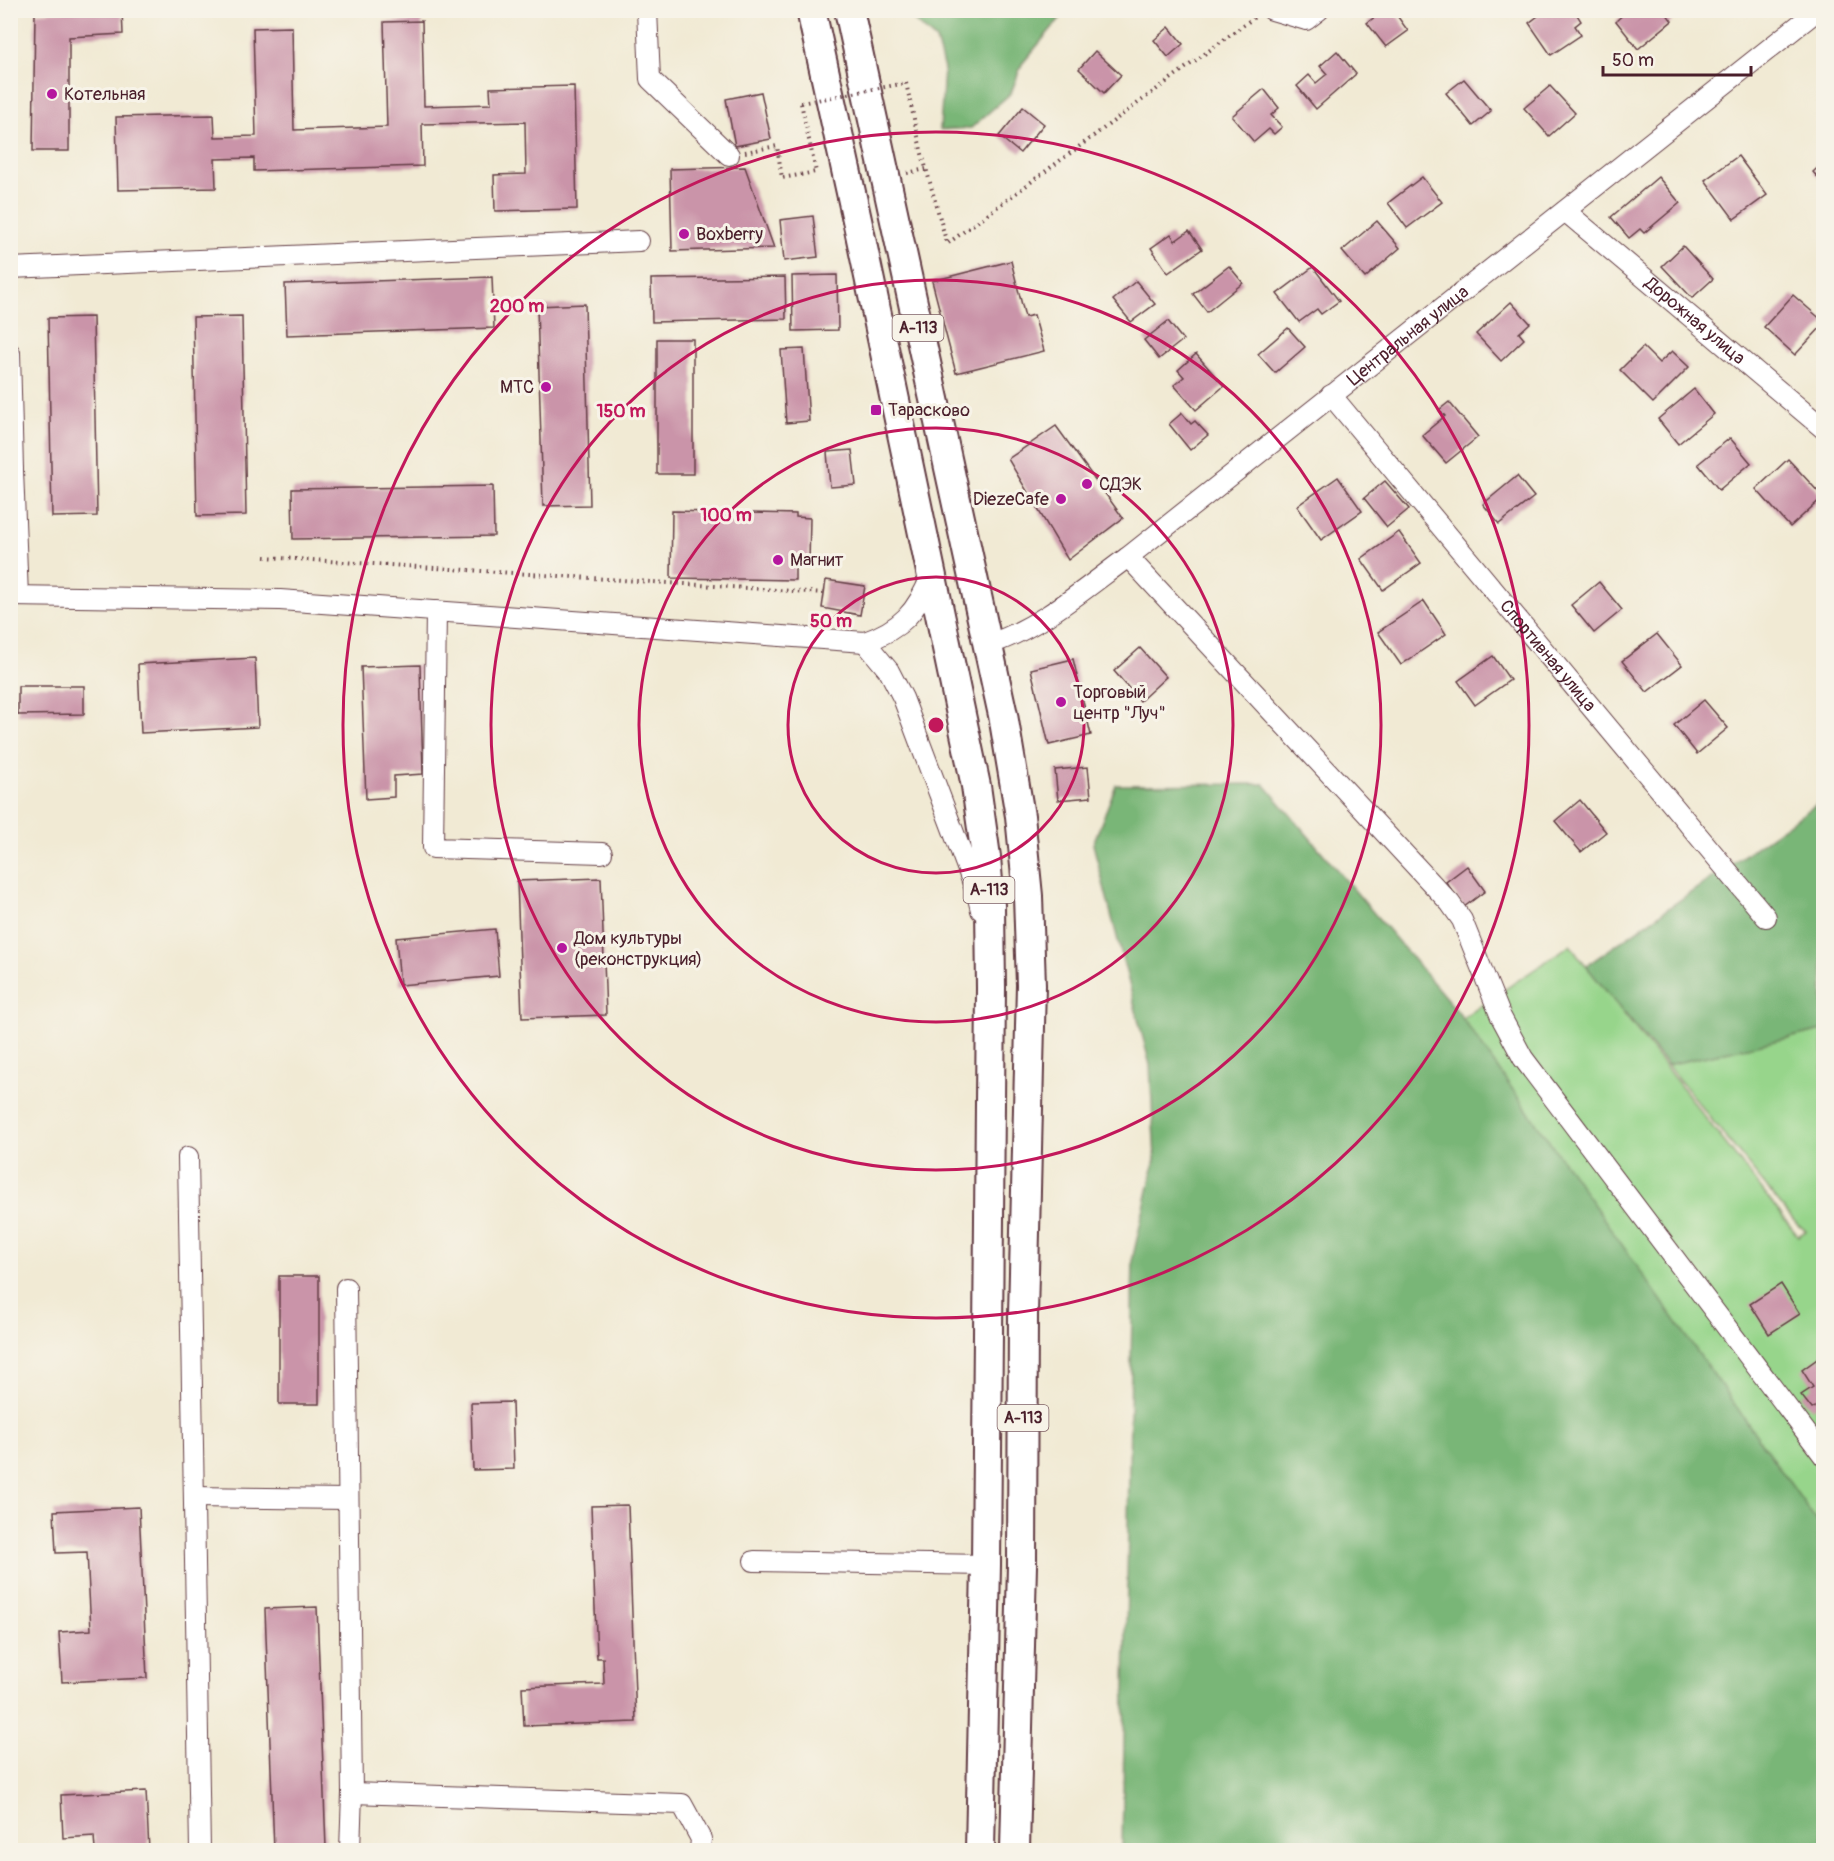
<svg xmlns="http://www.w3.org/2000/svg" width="1834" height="1861" font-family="Pangolin,sans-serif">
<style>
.green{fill:#97d58b;stroke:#707a5b;stroke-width:1.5}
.forest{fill:#79b677;stroke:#626a51;stroke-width:1.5}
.building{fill:#ca94a9}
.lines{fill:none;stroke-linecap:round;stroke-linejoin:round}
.minor-casing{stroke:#633d44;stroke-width:22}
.highway-casing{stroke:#633d44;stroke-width:32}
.path{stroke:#633d44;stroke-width:4;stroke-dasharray:1.5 4.5;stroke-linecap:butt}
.minor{stroke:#fff;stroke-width:20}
.highway{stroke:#fff;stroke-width:28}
.path-bridge{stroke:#633d44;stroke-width:4;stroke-dasharray:1.5 4.5;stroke-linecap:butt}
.ring{fill:none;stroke:#c2185b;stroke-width:3}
.poi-dot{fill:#b5179e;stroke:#f7f3e8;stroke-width:2}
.labels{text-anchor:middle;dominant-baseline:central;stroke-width:6;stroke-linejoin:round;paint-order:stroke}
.shield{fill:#f7f3e8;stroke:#7e5f64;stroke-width:1.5}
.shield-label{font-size:16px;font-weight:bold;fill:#4a1f2b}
.poi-label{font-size:18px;fill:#4a1f2b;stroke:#f7f3e8;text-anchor:start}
.street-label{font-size:18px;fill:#4a1f2b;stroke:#f7f3e8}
.centre{fill:#c2185b;stroke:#f7f3e8;stroke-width:3}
.ring-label{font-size:18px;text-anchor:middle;font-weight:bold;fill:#c2185b;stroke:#f7f3e8;stroke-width:6;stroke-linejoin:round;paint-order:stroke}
</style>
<rect width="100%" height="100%" fill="#f7f3e8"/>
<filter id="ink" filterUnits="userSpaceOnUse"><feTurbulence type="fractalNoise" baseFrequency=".0167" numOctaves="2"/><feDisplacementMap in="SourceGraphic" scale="12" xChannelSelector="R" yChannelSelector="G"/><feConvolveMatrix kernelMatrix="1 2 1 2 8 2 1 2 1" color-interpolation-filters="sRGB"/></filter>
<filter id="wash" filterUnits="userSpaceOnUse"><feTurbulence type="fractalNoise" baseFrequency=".008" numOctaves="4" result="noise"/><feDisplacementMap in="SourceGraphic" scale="24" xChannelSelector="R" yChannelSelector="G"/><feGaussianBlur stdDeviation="1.35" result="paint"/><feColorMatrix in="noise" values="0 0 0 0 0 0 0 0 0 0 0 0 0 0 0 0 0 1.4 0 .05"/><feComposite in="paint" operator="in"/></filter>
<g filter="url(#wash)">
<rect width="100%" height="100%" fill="#f1ead4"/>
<polygon class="green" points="1570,945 1798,1236 1806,1231 1794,1221 1667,1065 1823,1030 1823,1559 1453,1025"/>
<g class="forest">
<polygon points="903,11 1064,11 1062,16 1022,64 1011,93 971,128 940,130 944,69 936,40"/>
<polygon points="1264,784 1458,1012 1823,1530 1823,1850 1122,1850 1133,1256 1155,1160 1150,1065 1093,844 1116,785"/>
<polygon points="1823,800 1823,1030 1667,1065 1586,966"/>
</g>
<g id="blocks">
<g class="building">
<polygon points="81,10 122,10 123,34 69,37 69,151 33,151 35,13"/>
<polygon points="1384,10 1393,10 1408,31 1386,47 1367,23"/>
<polygon points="1546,10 1565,10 1566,13 1574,10 1581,21 1575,26 1581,35 1551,55 1529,23"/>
<polygon points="1628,10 1664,10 1672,21 1638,49 1616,21"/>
<polygon points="422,21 424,106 491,104 490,88 574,86 577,209 495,211 494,175 526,174 525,122 422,124 423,166 254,171 254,158 215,159 216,188 118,190 116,117 214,115 215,137 256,136 253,28 292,27 294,130 387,127 384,22"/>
<polygon points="1169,27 1183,44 1168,57 1154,40"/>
<polygon points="1095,51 1121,75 1104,93 1079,69"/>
<polygon points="1337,51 1356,74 1316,109 1297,86 1309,75 1316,83 1327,74 1320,66"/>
<polygon points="1464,79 1491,111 1473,126 1446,93"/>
<polygon points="1550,86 1575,113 1549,136 1524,108"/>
<polygon points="1264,89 1279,108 1271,115 1282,127 1274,134 1269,129 1254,142 1232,116"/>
<polygon points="761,92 771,139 735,146 726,99"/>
<polygon points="1023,107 1044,124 1020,153 999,136"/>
<polygon points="1738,156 1767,195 1734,219 1705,180"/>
<polygon points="1824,162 1824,184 1813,172"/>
<polygon points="745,167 774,248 672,251 670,169"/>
<polygon points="1422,177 1442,202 1407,228 1388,203"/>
<polygon points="1658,177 1680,203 1644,233 1640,229 1629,238 1611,217"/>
<polygon points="813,216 818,257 784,261 780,220"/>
<polygon points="1377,221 1400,248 1365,278 1342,251"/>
<polygon points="1189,231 1202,249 1168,273 1151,248 1171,234 1175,241"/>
<polygon points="1683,246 1713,279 1692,298 1662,266"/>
<polygon points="1011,261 1025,317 1034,315 1044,351 956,373 932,281"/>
<polygon points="1229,266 1243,283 1207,312 1193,294"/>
<polygon points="1313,267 1339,301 1321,314 1317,309 1299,322 1277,294"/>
<polygon points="837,275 838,330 793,331 792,276"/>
<polygon points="492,277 494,328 287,335 285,284"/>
<polygon points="785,277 786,319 652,322 651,279"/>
<polygon points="1136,281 1155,304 1131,322 1113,300"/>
<polygon points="1793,295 1824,322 1824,324 1795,355 1764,327"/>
<polygon points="1511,302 1530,323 1519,333 1524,339 1501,361 1476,334"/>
<polygon points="585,304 590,505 543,506 537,306"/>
<polygon points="242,316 246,515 197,516 193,317"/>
<polygon points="93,317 97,516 52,517 48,318"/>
<polygon points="1168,321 1183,340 1159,359 1144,340"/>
<polygon points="1288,328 1305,347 1275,373 1258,354"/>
<rect x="657" y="339" width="36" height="135"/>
<polygon points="1643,347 1659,363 1672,351 1689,367 1653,403 1620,370"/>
<polygon points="804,349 809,421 786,423 781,350"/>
<polygon points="1196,354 1224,386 1196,410 1174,385 1184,377 1178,370"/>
<polygon points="1694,389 1714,414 1678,444 1658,419"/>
<polygon points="1449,402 1478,437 1446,463 1422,435 1445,416 1439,410"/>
<polygon points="1182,413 1191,424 1195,421 1208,435 1190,450 1169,424"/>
<polygon points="1056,426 1123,518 1068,560 1008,459"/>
<polygon points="1730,438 1751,463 1719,490 1698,464"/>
<polygon points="852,450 856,485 830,487 827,452"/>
<polygon points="1788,459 1823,497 1790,527 1756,489"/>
<polygon points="1517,476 1534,497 1499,524 1483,504"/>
<polygon points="1338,477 1362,511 1321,540 1297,506"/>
<polygon points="1385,481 1409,509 1387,527 1364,498"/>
<polygon points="493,486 494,536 293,539 292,489"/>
<polygon points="672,511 796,514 796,517 810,518 809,563 795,563 795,580 671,578"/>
<polygon points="1399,532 1421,563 1383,590 1361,559"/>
<polygon points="826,580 865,586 860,615 822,608"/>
<polygon points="1599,582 1622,610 1594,633 1571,605"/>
<polygon points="1424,601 1446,634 1401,665 1378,632"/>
<polygon points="1657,634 1682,665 1647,692 1622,661"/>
<polygon points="1140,648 1166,677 1140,701 1114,671"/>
<polygon points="1493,656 1510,680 1475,705 1458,681"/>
<polygon points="255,658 258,727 141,733 138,664"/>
<polygon points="1073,659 1091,735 1049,745 1031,669"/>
<polygon points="420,665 423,774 394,776 394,797 366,799 361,667"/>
<polygon points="18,686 84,686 84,714 18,715"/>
<polygon points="1704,700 1728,728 1697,754 1674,725"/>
<polygon points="1088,767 1091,797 1058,800 1055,770"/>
<polygon points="1580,800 1606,832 1581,852 1555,821"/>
<polygon points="1467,866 1485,891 1464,907 1446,882"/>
<polygon points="601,878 606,1015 522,1018 517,881"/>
<polygon points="495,929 499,976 400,985 396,938"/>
<rect x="279" y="1276" width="40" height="128"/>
<polygon points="1781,1284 1800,1314 1769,1334 1750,1304"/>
<polygon points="1820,1357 1824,1362 1824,1401 1812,1409 1801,1395 1813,1387 1802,1370"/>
<polygon points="512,1402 514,1469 473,1470 471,1403"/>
<polygon points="628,1505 636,1722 524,1726 522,1687 604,1684 603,1658 597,1658 591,1506"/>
<polygon points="139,1507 147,1678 62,1682 59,1632 91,1630 87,1552 56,1553 54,1511"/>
<polygon points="317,1607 326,1848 274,1850 265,1609"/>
<polygon points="146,1791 149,1850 95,1850 94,1836 63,1838 61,1795"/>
</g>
</g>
</g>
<g filter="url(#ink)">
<use href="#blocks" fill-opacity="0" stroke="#633d44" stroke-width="1.5"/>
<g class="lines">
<g class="minor-casing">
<g id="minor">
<polyline points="647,10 650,79 729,155"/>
<polyline points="1272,10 1306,20 1319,10"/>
<path id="s1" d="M1565,211L1824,429"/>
<polyline points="10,268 639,241"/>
<polyline points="10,353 13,470 10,470"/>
<path id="s2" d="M1331,395L1766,917"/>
<polyline points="13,470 18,596"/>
<polyline points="1128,557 1450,903 1462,920 1501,1017 1523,1058 1824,1456"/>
<path d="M10,596L280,600L865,642C901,629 917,612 931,576"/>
<polyline points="436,611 433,848 602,853"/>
<polyline points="865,642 889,671 903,698 977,894 981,910"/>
<path id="s3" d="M987,645C1040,628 1084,589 1128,557L1818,10"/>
<polyline points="188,1157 200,1850"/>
<polyline points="346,1288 352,1793 350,1850"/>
<polyline points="194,1497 348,1499"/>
<polyline points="754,1561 986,1565"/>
<polyline points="352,1793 682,1804 701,1839 700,1850"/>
</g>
</g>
<g class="highway-casing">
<g id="highway">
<polyline points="811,10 859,229 976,786 986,857 990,906 991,988 986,1565 980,1850"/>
<polyline points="849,10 1003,715 1020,816 1028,896 1031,985 1023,1314 1022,1565 1015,1850"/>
</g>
</g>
<g class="path">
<polyline points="906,83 921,150 947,244 1256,16"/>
<polyline points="745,152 777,146 782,178 816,172 801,103"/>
<polyline points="907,173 926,169"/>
<polyline points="265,557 824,593"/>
</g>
<use href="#minor" class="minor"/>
<use href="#highway" class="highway"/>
<polyline class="path-bridge" points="801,103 906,83"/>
</g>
</g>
<g class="ring">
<circle cx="936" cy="725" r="148"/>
<circle cx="936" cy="725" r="297"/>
<circle cx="936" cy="725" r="445"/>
<circle cx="936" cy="725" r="593"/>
</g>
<g class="poi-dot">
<circle cx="52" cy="94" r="6"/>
<circle cx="684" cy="234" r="6"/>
<circle cx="546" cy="387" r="6"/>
<rect x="870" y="404" width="12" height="12" rx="3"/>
<circle cx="1087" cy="484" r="6"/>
<circle cx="1061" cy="499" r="6"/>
<circle cx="778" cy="560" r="6"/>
<circle cx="1061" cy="702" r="6"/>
<circle cx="562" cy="948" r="6"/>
</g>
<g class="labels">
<g class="shield">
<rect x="892.5" y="315" width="51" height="26" rx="4.5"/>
<rect x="963.5" y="877" width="51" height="26" rx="4.5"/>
<rect x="997.5" y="1405" width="51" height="26" rx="4.5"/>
</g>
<g class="shield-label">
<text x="918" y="328">А-113</text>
<text x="989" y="890">А-113</text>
<text x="1023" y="1418">А-113</text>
</g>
<g class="poi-label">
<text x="64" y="94">Котельная</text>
<text x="696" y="234">Boxberry</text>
<text x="534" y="387" text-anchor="end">МТС</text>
<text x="888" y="410">Тарасково</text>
<text x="1099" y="484">СДЭК</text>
<text x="1049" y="499" text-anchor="end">DiezeCafe</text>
<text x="790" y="560">Магнит</text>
<text x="1073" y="692">Торговый<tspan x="1073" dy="21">центр "Луч"</tspan></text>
<text x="574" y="938">Дом культуры<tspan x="574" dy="21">(реконструкция)</tspan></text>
</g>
<g class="street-label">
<text stroke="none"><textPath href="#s1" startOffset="170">Дорожная улица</textPath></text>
<text stroke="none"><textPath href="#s3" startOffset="524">Центральная улица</textPath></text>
<text stroke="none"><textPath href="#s2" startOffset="339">Спортивная улица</textPath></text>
</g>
</g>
<circle cx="936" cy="725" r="9" class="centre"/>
<g class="ring-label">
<text x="517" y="312">200 m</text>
<text x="621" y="417">150 m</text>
<text x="726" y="521">100 m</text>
<text x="831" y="627">50 m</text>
</g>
<rect width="1834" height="1861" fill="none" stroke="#f7f3e8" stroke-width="36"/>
<path d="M1603 66v9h148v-9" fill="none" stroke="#4a1f2b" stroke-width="3"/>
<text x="1612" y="66" font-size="18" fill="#4a1f2b" stroke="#f7f3e8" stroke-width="4.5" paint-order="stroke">50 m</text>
</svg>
